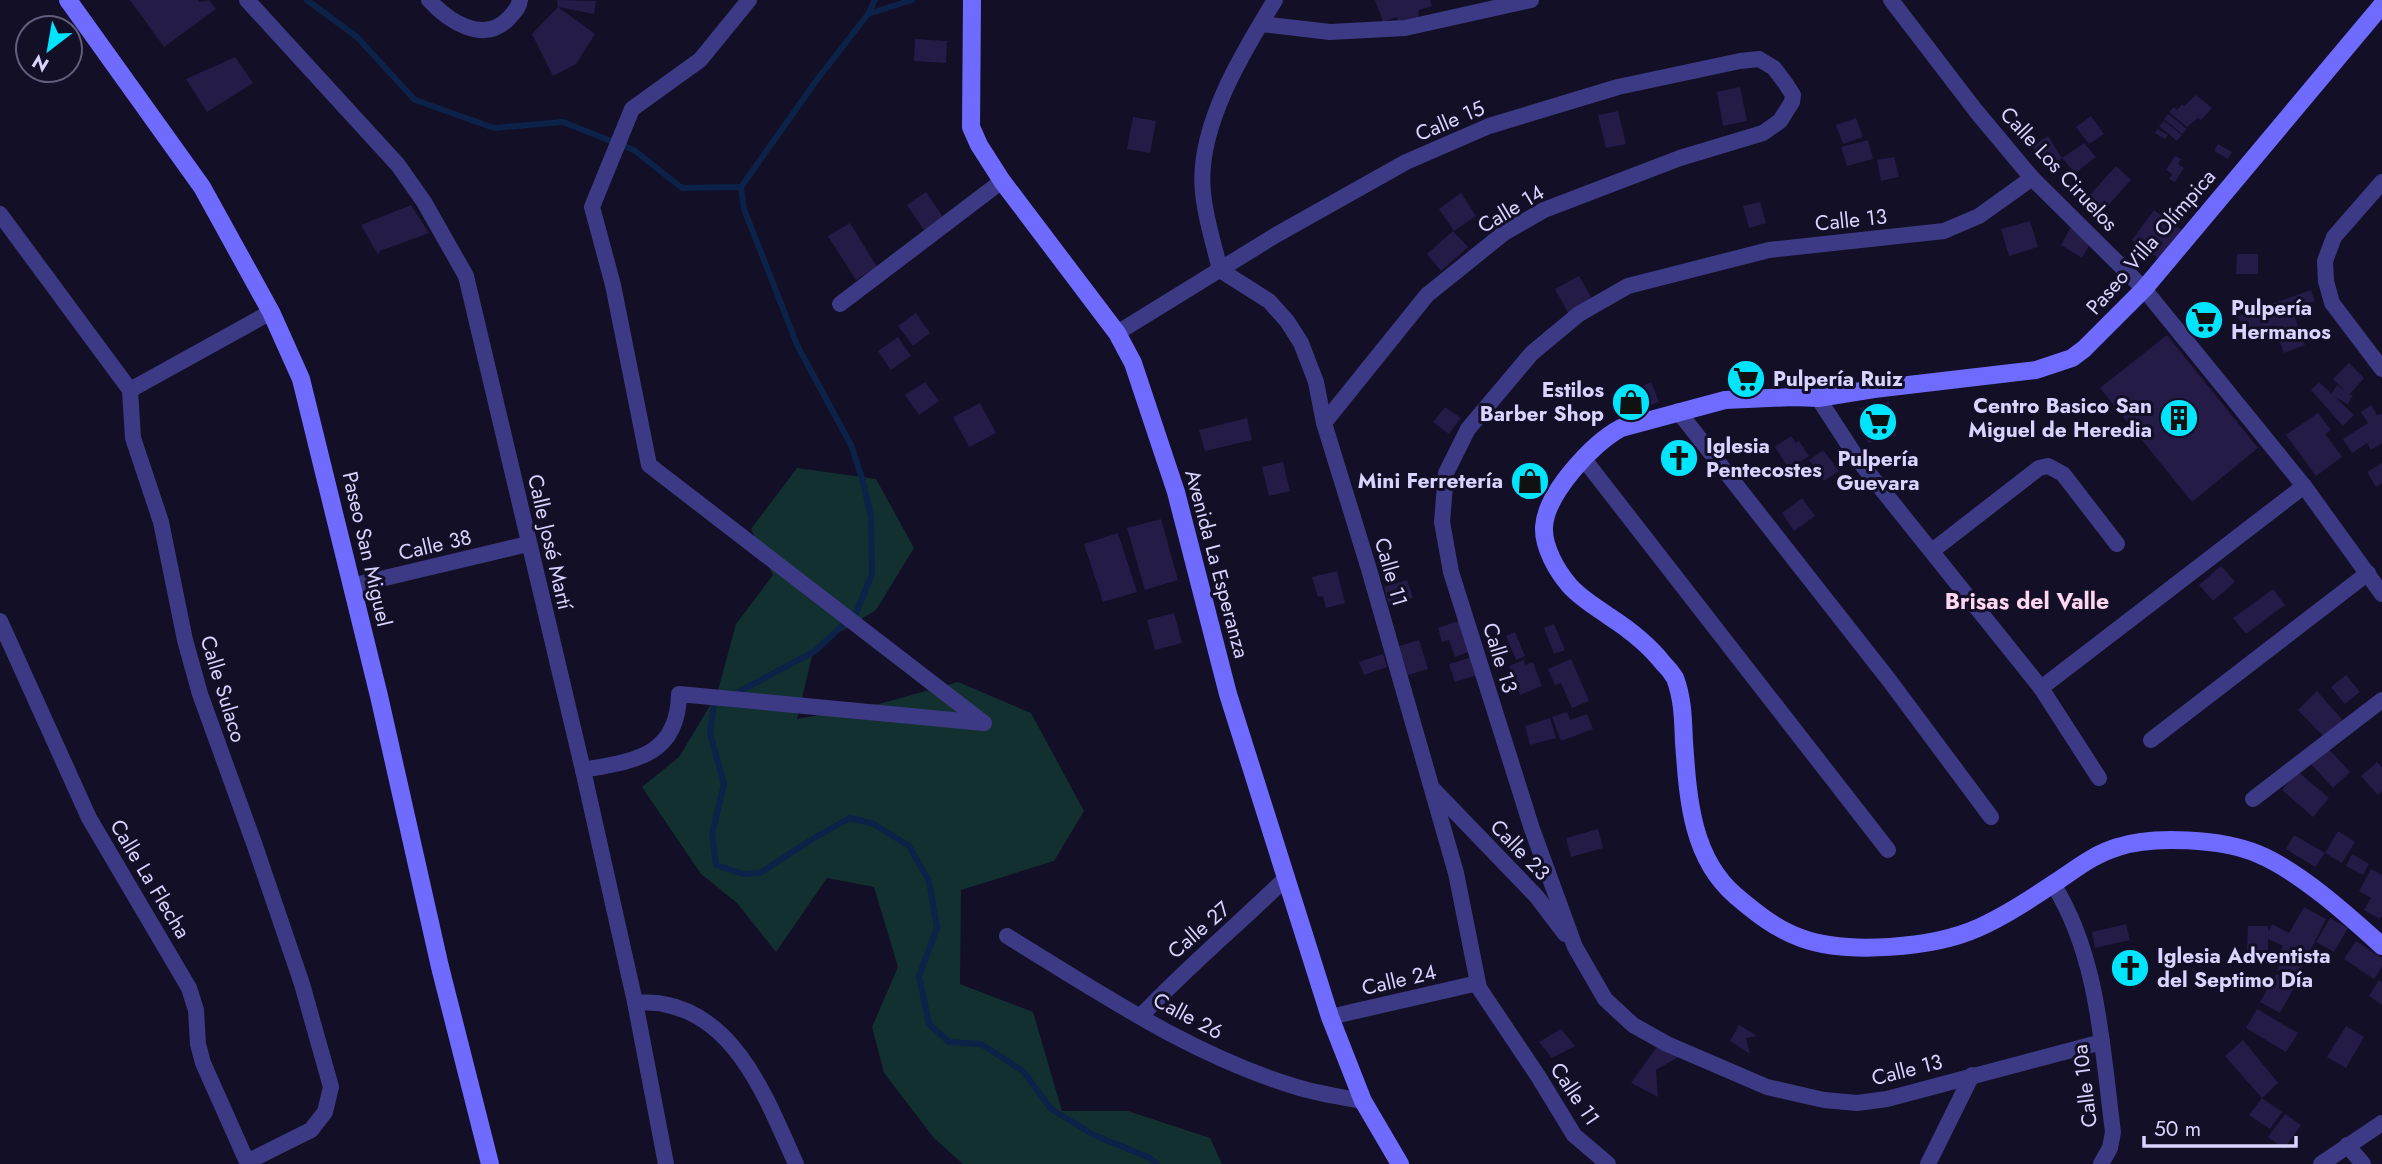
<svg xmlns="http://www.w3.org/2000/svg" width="2382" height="1164" font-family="Jost,sans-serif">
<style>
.green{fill:#12302f}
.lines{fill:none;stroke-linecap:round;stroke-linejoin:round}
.stream{stroke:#0c2248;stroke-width:6}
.building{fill:#241b47}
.street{stroke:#3d3a85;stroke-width:16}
.secondary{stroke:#6f6bff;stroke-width:18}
.labels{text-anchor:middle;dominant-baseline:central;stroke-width:6;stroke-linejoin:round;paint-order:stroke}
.street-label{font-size:21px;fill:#d9d4ff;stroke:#130f26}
.poi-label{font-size:21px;font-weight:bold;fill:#d9d4ff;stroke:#130f26;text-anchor:start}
.neighbourhood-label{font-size:23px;font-weight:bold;fill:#ffd6f0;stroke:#130f26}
</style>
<rect width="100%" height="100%" fill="#130f26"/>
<polygon class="green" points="797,468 876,479 914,548 876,610 814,648 797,719 879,704 958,682 1031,713 1084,811 1054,861 961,890 960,984 1033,1012 1062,1111 1128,1111 1210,1138 1222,1164 963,1164 934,1138 884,1073 872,1027 898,967 874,887 827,878 776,952 737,903 701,874 642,787 679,757 717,694 736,624 773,575 751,529"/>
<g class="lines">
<g class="stream">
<polyline points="307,0 357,37 415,100 494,128 563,122 634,150 682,188 741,187"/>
<polyline points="868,14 875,0"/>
<polyline points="733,695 815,651 856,613 872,574 871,516 862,478 851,445 798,347 744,209 741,187 816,81 868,14 912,0"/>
<polyline points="720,701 714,704 710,733 724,784 712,834 716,865 743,874 760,873 814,838 850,818 874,824 909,846 929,881 937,928 919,976 929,1024 949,1042 981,1044 1023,1071 1051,1109 1094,1135 1150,1158 1157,1164"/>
</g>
</g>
<g class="building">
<polygon points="130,0 198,0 200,2 209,0 216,9 164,47"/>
<polygon points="557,0 596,1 594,14 558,7"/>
<polygon points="1375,0 1430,0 1432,6 1419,10 1418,18 1399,24 1397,17 1383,22"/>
<polygon points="558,7 595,34 576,64 553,76 532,34"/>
<polygon points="915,39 947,41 946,63 914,61"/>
<polygon points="235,57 253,83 207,112 186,79"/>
<polygon points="1740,87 1747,121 1723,126 1717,92"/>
<polygon points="2196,95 2212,108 2201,120 2198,118 2187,127 2169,112 2174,107 2177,110 2182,104 2184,106"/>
<polygon points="1618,111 1626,144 1606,148 1598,115"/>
<polygon points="2168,114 2187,129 2182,134 2164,119"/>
<polygon points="2091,116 2104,134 2089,144 2076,127"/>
<polygon points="1133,117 1156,121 1150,153 1127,149"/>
<polygon points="1856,118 1863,137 1843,144 1836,125"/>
<polygon points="2164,121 2182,135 2177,141 2159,126"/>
<polygon points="2158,129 2168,135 2165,139 2155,133"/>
<polygon points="2048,136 2062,158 2046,168 2032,146"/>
<polygon points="1868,140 1873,159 1847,166 1841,147"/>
<polygon points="2084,143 2096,157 2075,173 2062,158"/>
<polygon points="2218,144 2232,152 2228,159 2214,151"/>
<polygon points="2175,156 2181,159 2178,164 2184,168 2175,182 2169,179 2172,174 2166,170"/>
<polygon points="1894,157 1899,177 1881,181 1877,160"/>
<polygon points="2116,166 2131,180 2102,212 2087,198"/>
<polygon points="926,192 943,217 924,230 907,205"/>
<polygon points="1461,193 1476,216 1454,231 1439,209"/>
<polygon points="1760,202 1766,223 1749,228 1743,206"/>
<polygon points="411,205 429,233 380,251 378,255 361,225"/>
<polygon points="2154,210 2183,231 2162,261 2132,240"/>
<polygon points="2030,221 2038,247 2009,256 2001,229"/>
<polygon points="850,223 877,267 856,280 828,236"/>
<polygon points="2071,227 2092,240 2082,258 2061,245"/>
<polygon points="1453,231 1468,247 1441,271 1427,254"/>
<polygon points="2237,254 2258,254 2258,274 2236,274"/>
<polygon points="1579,276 1594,302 1570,316 1555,289"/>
<polygon points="2311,290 2315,301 2292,309 2305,345 2284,353 2274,326 2246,336 2238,316"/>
<polygon points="2205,303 2221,321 2204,337 2188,319"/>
<polygon points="916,313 930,333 913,346 898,326"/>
<polygon points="2167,335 2258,448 2192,502 2100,388"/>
<polygon points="898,337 911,356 891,370 878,351"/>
<polygon points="2349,363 2364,378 2349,395 2353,394 2348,404 2331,395 2337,385 2345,391 2333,379"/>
<polygon points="1760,369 1761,389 1732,391 1731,370"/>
<polygon points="925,382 939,401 919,415 905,395"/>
<polygon points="1651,382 1659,402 1627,415 1619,397"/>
<polygon points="2319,382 2354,415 2343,426 2311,390"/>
<polygon points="1889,402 1896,436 1868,443 1860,408"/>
<polygon points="980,403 996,433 969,447 953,417"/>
<polygon points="2371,405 2377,415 2382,414 2382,443 2371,450 2367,443 2352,453 2343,439 2368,423 2361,412"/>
<polygon points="1445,407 1461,418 1449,434 1433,422"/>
<polygon points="2318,413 2331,430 2325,434 2342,457 2316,476 2286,435"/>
<polygon points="1247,418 1252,440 1205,451 1199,430"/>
<polygon points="1791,436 1796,443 1799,441 1809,456 1789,469 1775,447"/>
<polygon points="1684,439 1699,459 1673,477 1659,457"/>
<polygon points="1823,450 1839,471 1824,481 1809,460"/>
<polygon points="1283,462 1290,491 1269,496 1262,467"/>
<polygon points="1523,463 1539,471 1537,492 1520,491"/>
<polygon points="2382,463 2382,483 2376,487 2367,472"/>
<polygon points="1802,498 1815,516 1794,531 1782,513"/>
<polygon points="1161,519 1178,580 1145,590 1127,528"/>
<polygon points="1118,533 1137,592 1103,602 1084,544"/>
<polygon points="2221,566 2235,582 2213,601 2199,585"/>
<polygon points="1337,571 1345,603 1326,608 1323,596 1318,597 1312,577"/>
<polygon points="1407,580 1413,598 1389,605 1384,587"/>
<polygon points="2273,589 2285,605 2246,634 2233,618"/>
<polygon points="1174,613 1182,643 1155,650 1147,620"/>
<polygon points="1461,620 1471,651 1455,657 1449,640 1442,642 1438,628"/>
<polygon points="1554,624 1565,650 1554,654 1544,628"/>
<polygon points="1515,632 1525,656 1516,660 1506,636"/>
<polygon points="1419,640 1428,669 1408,675 1399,646"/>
<polygon points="1383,654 1387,667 1364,675 1359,662"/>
<polygon points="1475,656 1481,674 1455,682 1449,664"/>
<polygon points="1571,659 1589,701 1572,708 1561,683 1555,685 1548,669"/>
<polygon points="1524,660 1525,665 1533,662 1542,686 1520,695 1509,666"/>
<polygon points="2346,675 2360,692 2345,704 2331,687"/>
<polygon points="2317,691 2345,723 2324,737 2298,710"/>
<polygon points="1567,712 1570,720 1587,714 1593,729 1561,741 1552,717"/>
<polygon points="1550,718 1556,738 1530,745 1525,726"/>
<polygon points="2328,748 2350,772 2333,788 2311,764"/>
<polygon points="2377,762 2382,767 2382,791 2378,795 2361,776"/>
<polygon points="2297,771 2329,798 2313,817 2282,790"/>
<polygon points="1598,829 1603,848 1571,857 1566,838"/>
<polygon points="2338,831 2355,842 2342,863 2325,853"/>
<polygon points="2294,835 2325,853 2315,867 2286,849"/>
<polygon points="2352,854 2369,864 2363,875 2346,866"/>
<polygon points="2371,869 2382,875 2382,916 2380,919 2364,910 2371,898 2359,891"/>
<polygon points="2304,907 2326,919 2302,967 2291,962 2303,969 2297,981 2277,970 2284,958 2279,955 2283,946 2268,939 2268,950 2247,950 2248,926 2268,926 2268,932 2272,924 2289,933"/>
<polygon points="2330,918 2348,928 2334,952 2316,942"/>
<polygon points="2126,924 2130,940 2095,948 2092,932"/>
<polygon points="2356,941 2382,958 2382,967 2374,979 2344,959"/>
<polygon points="2276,974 2296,984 2280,1013 2260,1002"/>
<polygon points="2379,980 2382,982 2382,1005 2369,996"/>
<polygon points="2257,1009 2298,1033 2286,1052 2246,1028"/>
<polygon points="1739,1025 1757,1036 1746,1038 1750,1054 1730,1041"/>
<polygon points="2346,1026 2364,1037 2346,1068 2327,1057"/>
<polygon points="1561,1029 1575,1046 1552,1058 1539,1042"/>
<polygon points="2243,1040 2278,1083 2262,1098 2225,1056"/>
<polygon points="1659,1044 1680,1056 1656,1070 1658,1097 1631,1083"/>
<polygon points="2262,1098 2282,1112 2270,1129 2249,1115"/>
<polygon points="2285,1114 2301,1125 2284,1149 2268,1137"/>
</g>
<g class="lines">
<g class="street">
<polyline points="247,0 398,165 424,202 466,276 583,770 635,1002 666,1164"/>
<path d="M429,0C448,21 484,45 509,18C514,12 519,8 520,0"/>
<path d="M1275,0C1243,52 1196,128 1203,192C1205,218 1214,244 1220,270L1269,301L1287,321L1301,343L1316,382L1324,423L1368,566L1456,873L1479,988L1538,1076L1574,1135L1608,1164"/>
<polyline points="1891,0 1976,111 2032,178 2144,289 2304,486 2382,594"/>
<polyline points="1261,24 1330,32 1405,28 1531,0"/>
<polyline points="2032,178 1979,216 1944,231 1769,250 1628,286 1579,314 1532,353 1468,429 1446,473 1442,522 1451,572 1532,829 1575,947 1605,999 1633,1025 1667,1044 1767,1087 1824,1100 1857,1103 1887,1099 2102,1042"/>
<polyline points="2382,182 2334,237 2325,261 2326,281 2332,303 2382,369"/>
<polyline points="0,214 130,390 133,438 161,522 185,640 200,694 255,846 302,984 331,1087 325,1112 311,1130 247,1162"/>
<polyline points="840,304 1002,181"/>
<polyline points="1117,333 1276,235 1406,162 1489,126 1618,87 1740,61 1759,59 1774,68 1786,84 1793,95 1792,102 1780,121 1763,133 1680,158 1544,210 1504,233 1427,295 1324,423"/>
<polyline points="130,390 271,312"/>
<polyline points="1818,398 1859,461 2041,688 2099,778"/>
<polyline points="1678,411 1889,680 1991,817"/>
<polyline points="1583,458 1888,850"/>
<polyline points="1932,551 2039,468 2048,466 2063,474 2117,544"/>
<polyline points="351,586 528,544"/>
<polyline points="0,621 89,818 189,988 196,1010 198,1044 203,1063 248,1164"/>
<polyline points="2041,688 2304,486"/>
<polyline points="2151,740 2368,573"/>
<path d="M583,770C633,761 678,757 679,694L984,723L649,465L613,285L592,207L632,109L700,60L749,0"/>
<polyline points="1434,790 1537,897 1565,934"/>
<polyline points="2253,799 2382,700"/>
<path d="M2053,884C2099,957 2102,1049 2113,1132L2110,1148L2101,1164"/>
<path d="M1007,936C1100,993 1194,1057 1300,1088C1320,1094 1342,1097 1363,1101"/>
<path d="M635,1002C644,1003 654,1002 663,1004C738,1017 768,1103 796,1164"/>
<path d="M1141,1016C1187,967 1239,924 1287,877"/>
<polyline points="1330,1017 1478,983"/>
<polyline points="2347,1145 2363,1164"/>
<polyline points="1928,1164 1972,1075"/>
<polyline points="2321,1164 2382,1123"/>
</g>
<g class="secondary">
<polyline points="68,0 202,187 271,312 301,379 379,696 440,967 490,1164"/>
<polyline points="972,0 971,127 979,145 1002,181 1117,333 1133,363 1176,492 1228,694 1330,1017 1363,1101 1400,1164"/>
<path d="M2382,5L2144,289L2084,349L2072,358L2036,370L1874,389L1818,398L1793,397L1725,400L1621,428C1593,443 1546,493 1544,527C1543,547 1557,571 1569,585C1580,598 1596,607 1610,617C1630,630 1648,644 1663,663C1668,668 1672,673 1675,678C1683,699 1683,720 1684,742C1688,797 1691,858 1736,896C1756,913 1776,929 1801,938C1847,955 1933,948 1978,928C2005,916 2032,898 2056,882C2076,869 2094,854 2118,847C2153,835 2223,839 2258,854C2299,871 2348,915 2382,946"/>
</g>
</g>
<defs>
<g id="supermarket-disc" transform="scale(2.0125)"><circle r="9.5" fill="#00e5ff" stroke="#130f26"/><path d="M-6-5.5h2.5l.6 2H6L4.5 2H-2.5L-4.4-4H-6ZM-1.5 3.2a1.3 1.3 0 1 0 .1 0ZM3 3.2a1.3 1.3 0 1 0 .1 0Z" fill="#111"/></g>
<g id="shop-disc" transform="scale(2.0125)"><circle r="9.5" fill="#00e5ff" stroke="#130f26"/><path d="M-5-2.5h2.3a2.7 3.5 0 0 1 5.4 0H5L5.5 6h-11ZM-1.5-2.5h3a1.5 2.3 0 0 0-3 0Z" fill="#111"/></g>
<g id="building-disc" transform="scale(2.0125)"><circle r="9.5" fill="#00e5ff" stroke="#130f26"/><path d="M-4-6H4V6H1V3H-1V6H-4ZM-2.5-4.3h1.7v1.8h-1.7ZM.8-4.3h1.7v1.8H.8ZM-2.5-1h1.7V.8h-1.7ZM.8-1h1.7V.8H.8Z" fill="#111"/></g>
<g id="church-disc" transform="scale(2.0125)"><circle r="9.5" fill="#00e5ff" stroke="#130f26"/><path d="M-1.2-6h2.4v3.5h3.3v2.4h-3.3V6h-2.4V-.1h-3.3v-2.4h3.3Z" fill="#111"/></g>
</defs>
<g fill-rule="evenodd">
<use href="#supermarket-disc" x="2204" y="320"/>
<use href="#supermarket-disc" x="1746" y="379"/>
<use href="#shop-disc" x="1631" y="402"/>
<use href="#building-disc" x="2179" y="418"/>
<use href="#supermarket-disc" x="1878" y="422"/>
<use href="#church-disc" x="1679" y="458"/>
<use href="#shop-disc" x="1530" y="481"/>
<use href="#church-disc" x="2130" y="968"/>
</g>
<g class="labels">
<g class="street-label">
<text transform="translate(1450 121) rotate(-23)">Calle 15</text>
<text transform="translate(2059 169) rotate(47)">Calle Los Ciruelos</text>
<text transform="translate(1511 209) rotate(-31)">Calle 14</text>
<text transform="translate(1851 220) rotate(-6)">Calle 13</text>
<text transform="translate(2151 242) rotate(-49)">Paseo Villa Olímpica</text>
<text transform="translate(550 542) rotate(77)">Calle José Martí</text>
<text transform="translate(435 545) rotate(-13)">Calle 38</text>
<text transform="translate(367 549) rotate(77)">Paseo San Miguel</text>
<text transform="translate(1217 564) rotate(75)">Avenida La Esperanza</text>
<text transform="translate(1391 572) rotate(74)">Calle 11</text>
<text transform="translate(1500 658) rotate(73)">Calle 13</text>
<text transform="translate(223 689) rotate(73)">Calle Sulaco</text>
<text transform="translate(1520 850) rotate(46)">Calle 23</text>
<text transform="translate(150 879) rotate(59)">Calle La Flecha</text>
<text transform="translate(1199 930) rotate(-41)">Calle 27</text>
<text transform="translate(1399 980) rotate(-13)">Calle 24</text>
<text transform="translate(1188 1016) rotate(28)">Calle 26</text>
<text transform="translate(1907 1070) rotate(-14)">Calle 13</text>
<text transform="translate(2085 1086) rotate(-97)">Calle 10a</text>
<text transform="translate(1575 1094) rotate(56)">Calle 11</text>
</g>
<g class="poi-label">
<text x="2231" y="308">Pulpería<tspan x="2231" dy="24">Hermanos</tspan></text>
<text x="1773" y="379">Pulpería Ruiz</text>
<text x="1604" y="390" text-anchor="end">Estilos<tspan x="1604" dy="24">Barber Shop</tspan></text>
<text x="2152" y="406" text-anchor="end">Centro Basico San<tspan x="2152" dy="24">Miguel de Heredia</tspan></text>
<text x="1706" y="446">Iglesia<tspan x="1706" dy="24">Pentecostes</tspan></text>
<text x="1878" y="459" text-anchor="middle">Pulpería<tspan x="1878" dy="24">Guevara</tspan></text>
<text x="1503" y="481" text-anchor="end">Mini Ferretería</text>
<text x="2157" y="956">Iglesia Adventista<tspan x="2157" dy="24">del Septimo Día</tspan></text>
</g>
<g class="neighbourhood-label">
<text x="2027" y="601">Brisas del Valle</text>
</g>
</g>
<g transform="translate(49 49) rotate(211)"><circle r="33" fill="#130f26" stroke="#625e7d" stroke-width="2"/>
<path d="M0-5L12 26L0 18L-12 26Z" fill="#00e5ff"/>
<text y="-10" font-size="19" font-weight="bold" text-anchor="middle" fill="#d9d4ff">N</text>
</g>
<path d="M2144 1136v10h152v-10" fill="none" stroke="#d9d4ff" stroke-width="3.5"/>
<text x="2154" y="1136" font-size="21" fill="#d9d4ff" stroke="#130f26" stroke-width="5" paint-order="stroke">50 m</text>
</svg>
